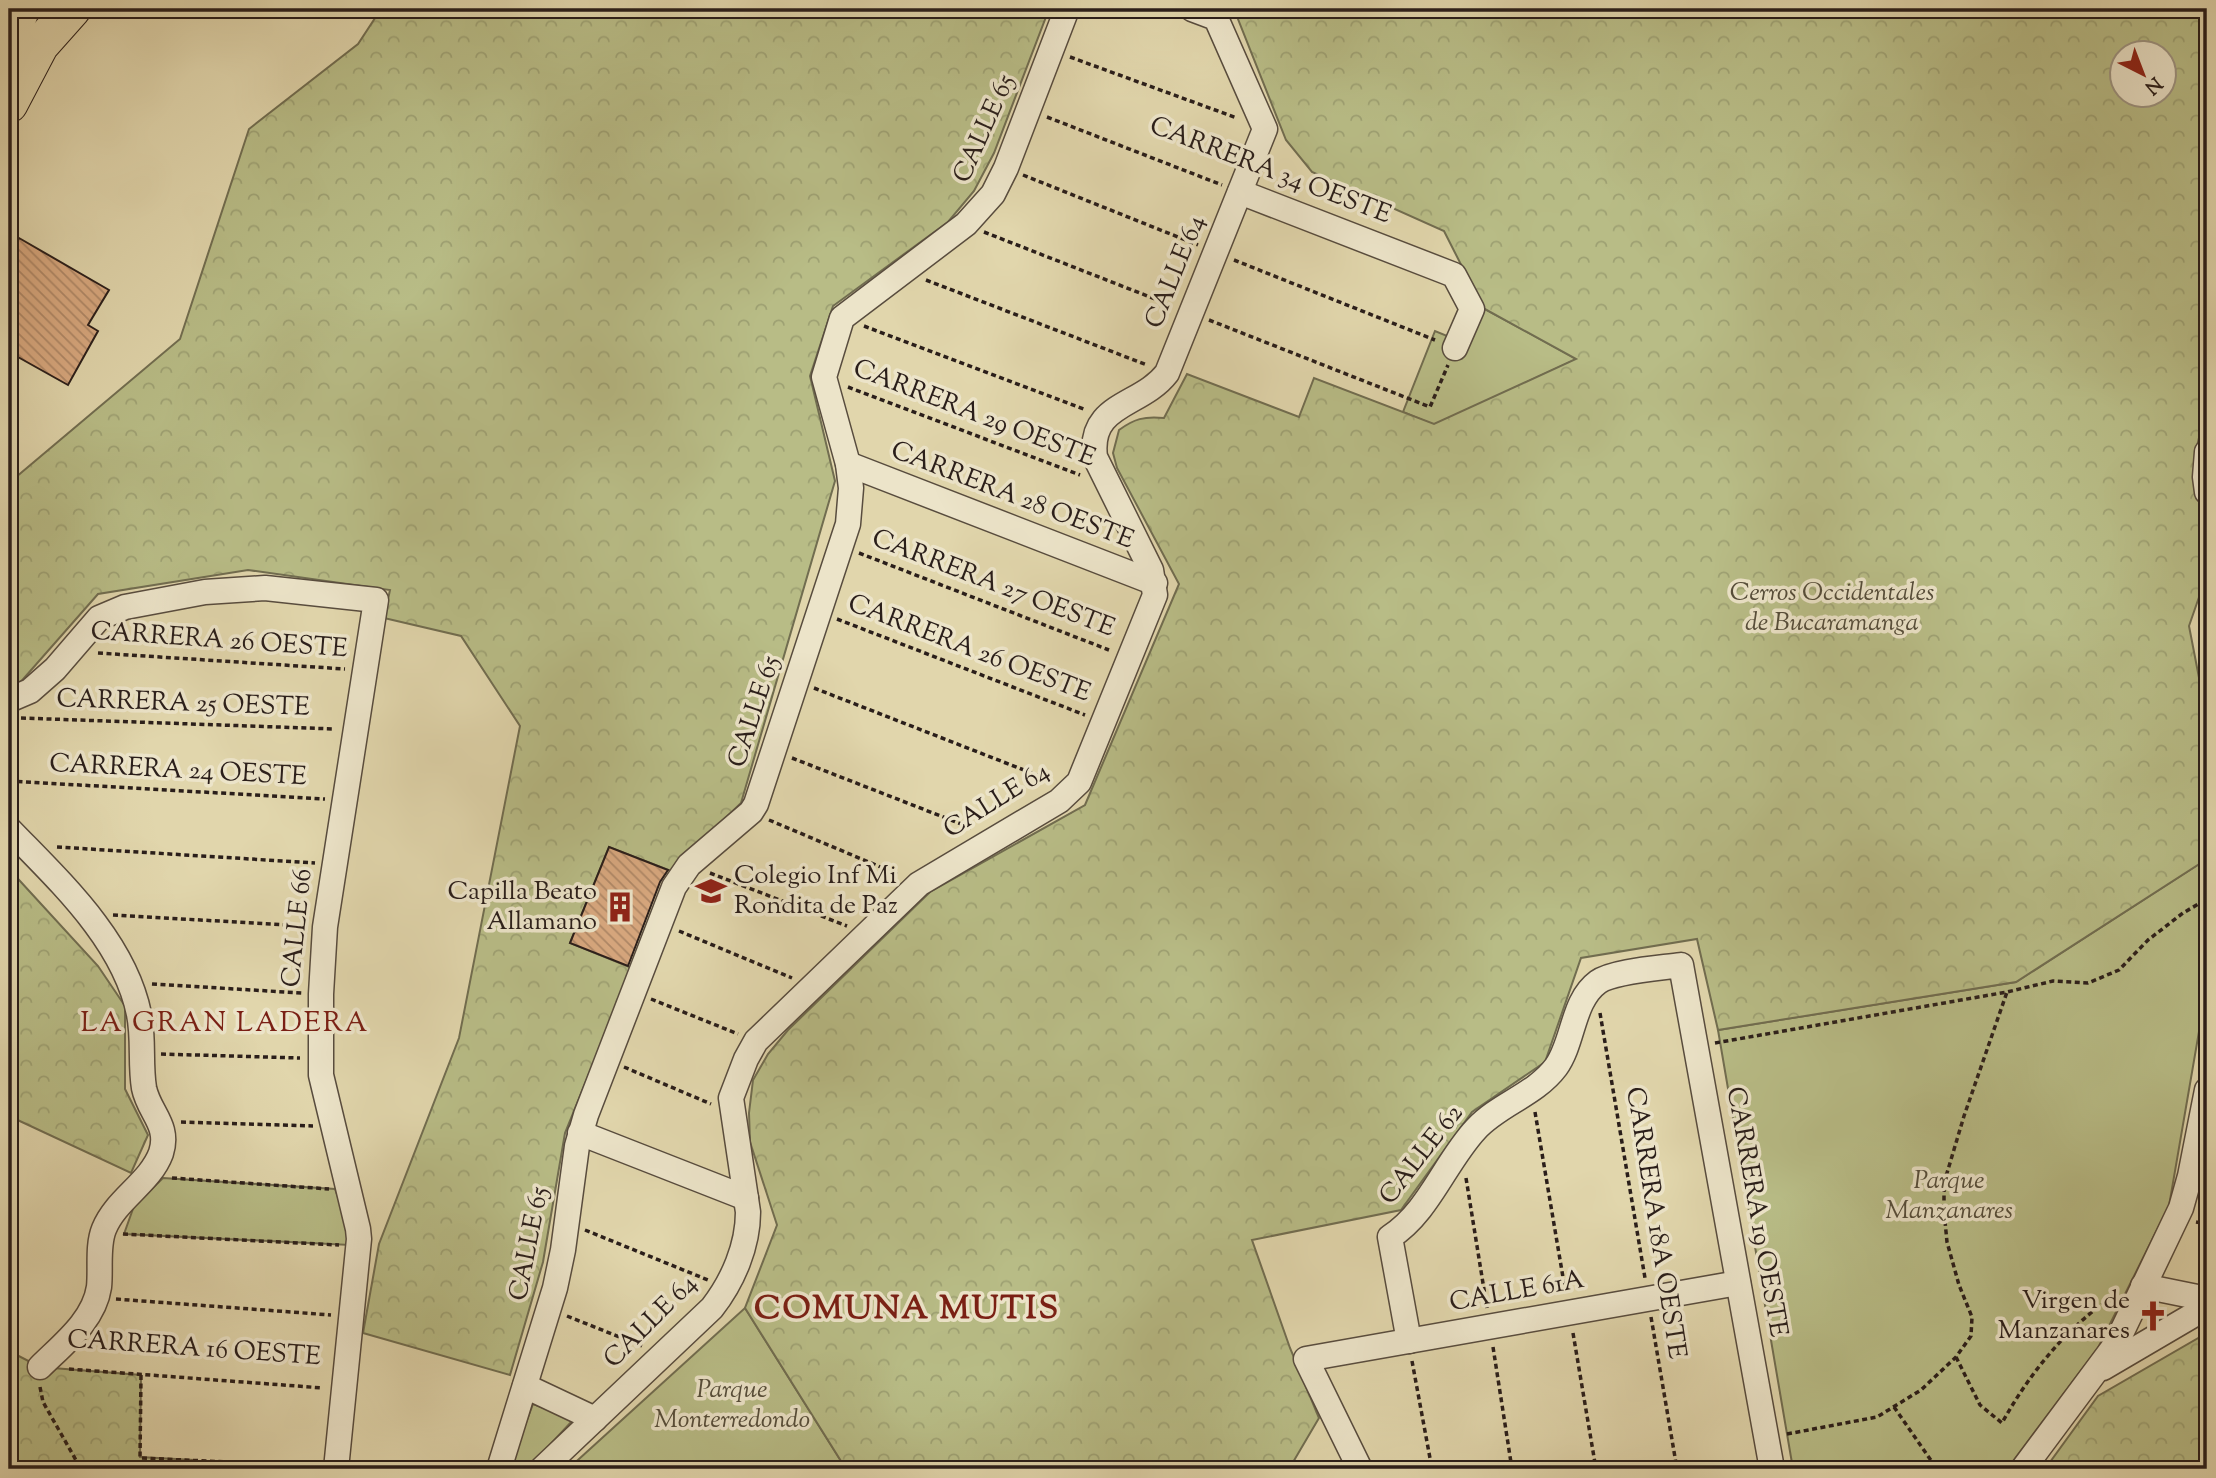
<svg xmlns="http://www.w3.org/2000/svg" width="2216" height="1478" font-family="'Sorts Mill Goudy',serif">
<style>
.green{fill:#b8bc86;stroke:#716d50;stroke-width:2}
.forest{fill:url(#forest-crowns);stroke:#716d50;stroke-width:2;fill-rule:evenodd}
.building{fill:url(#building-back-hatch);stroke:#2a1e1a;stroke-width:2}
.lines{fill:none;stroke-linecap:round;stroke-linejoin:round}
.minor-casing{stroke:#584c3e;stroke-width:27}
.highway-casing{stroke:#2a1e1a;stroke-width:39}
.path{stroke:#2a1e1a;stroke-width:3.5;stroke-dasharray:5 3.5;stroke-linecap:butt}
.minor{stroke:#ece4c9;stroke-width:24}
.highway{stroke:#e1d6ac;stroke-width:37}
.labels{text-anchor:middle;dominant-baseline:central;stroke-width:7;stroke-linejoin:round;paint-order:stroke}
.street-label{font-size:26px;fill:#2a1e1a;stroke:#ece4c9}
.park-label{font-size:26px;font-style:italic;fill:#554d3a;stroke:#ece4c9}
.poi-label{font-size:26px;fill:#2a1e1a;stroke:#ece4c9;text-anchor:end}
.neighbourhood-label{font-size:28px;letter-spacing:2px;fill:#7a1f14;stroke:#ece4c9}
.district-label{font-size:33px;font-weight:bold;letter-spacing:2px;fill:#7a1f14;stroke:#ece4c9}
</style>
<defs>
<pattern id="forest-crowns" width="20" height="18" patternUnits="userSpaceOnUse" patternTransform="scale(1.75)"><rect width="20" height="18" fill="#b8bc86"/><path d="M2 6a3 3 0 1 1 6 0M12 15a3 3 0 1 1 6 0" fill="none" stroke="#9ea173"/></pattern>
<pattern id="building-back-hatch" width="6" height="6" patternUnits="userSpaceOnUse" patternTransform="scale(1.75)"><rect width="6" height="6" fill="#d8a87f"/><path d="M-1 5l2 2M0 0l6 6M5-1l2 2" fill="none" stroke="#af8867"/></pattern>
</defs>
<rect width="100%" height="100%" fill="#e1d6ac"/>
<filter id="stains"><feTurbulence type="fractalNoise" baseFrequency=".00286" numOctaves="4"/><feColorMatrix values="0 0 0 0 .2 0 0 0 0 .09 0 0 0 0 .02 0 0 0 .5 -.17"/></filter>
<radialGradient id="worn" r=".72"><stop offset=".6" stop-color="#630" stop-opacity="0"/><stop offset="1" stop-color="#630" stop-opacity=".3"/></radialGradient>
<g class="green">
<polygon points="1483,308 1577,359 1434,425 1403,412 1435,331 1469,345"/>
<polygon points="2207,859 2207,985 2169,1206 2098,1348 2007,1469 1793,1469 1718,1030 2016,982"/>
<polygon points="163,1178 335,1189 345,1216 350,1245 124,1234 134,1206"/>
<polygon points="745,1308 846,1469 568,1469"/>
<polygon points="533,1404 574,1419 531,1465 512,1460"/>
</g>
<g class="forest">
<polygon points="381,9 1049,9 994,153 974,191 948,222 833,306 810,376 835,481 741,803 671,871 609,847 570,943 632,968 565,1133 543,1262 510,1375 363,1333 379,1244 459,1038 520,726 461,636 384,618 390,590 248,570 98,594 18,685 9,685 9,483 180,339 249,129 358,44"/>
<path d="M1234,9H2207V417L2201,429L2195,455L2206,577L2189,626L2207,719V859L2016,982L1718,1030L1697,939L1581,958L1545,1062L1472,1112L1401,1210L1252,1240L1290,1348L1319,1418L1289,1469H846L745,1308L777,1225L750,1142L749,1113L753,1080L768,1054L788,1030L930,892L1085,805L1179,584L1117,468L1113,453L1119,430C1134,419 1144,416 1164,418L1187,374L1299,417L1314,378L1434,424L1576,359L1483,308L1444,231L1312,172L1286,140ZM2122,52H2164V94H2122Z"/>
<polygon points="9,869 98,966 125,1006 125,1089 148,1135 131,1173 9,1116"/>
<polygon points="2207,1333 2207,1469 2045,1469 2098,1396"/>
<polygon points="9,1351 40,1367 141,1375 140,1457 193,1460 192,1469 9,1469"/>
</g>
<g class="building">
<polygon points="19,238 109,290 88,325 98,331 68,385 9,352 9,256"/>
<polygon points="609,847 668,870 660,882 628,966 570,943"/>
</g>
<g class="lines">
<g class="minor-casing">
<g id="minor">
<polyline points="1240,192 1454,275 1472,309 1455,348"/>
<polyline points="2207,452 2205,477 2207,492"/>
<polyline points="848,464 1155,583"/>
<polyline points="9,700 30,691 55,669 99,618 125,607 205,592 265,588 376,600 325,927 321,994 321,1075 358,1229 359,1239 336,1469"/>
<path d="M9,829C59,881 124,940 139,1014C144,1038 140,1064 144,1088C149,1113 170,1125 161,1153C150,1183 116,1199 104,1229C97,1246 101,1269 99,1287C94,1321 62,1345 40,1367"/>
<polyline points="580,1133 746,1198"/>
<polyline points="2143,1286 2207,1299"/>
<path d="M1409,1341L1390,1237C1429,1212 1445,1162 1476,1129C1499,1104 1535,1095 1556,1067C1574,1042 1572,1001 1598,982C1613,971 1661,968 1681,965L1772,1469"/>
<polyline points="2103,1368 2207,1307"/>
<polyline points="525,1386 595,1419"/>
<polyline points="499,1469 555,1288 563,1250 577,1146 586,1115 674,887 689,865 751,812 756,804 848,524 851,488 848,464 824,377 842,318 966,224 993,194 1006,168 1067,9"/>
<path d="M542,1469L712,1308C733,1281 748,1246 748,1212L731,1098L746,1059L756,1041L919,884L1059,801L1079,782L1155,595L1151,570L1095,457C1088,403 1141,407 1167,373L1265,129L1216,18L1192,9"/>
<polyline points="1360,1469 1306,1359 1738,1283"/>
<polyline points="2023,1469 2116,1344 2181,1208 2190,1176 2207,1090"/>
</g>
</g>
<g class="highway-casing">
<g id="highway">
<polyline points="9,38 21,9"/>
<polyline points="9,104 40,45 72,9"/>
</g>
</g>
<g class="path">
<polyline points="1070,57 1237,118"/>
<polyline points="1047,117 1222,185"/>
<polyline points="1023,175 1198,245"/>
<polyline points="984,232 1173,306"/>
<polyline points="1234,260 1435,340"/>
<polyline points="926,280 1147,365"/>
<polyline points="1209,320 1430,407 1448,365"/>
<polyline points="864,326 1086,410"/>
<polyline points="848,387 1080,475"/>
<polyline points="859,553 1109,650"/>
<polyline points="837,619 1085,715"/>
<polyline points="98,653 345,669"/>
<polyline points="814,688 1052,781"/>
<polyline points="21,718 335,729"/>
<polyline points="792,758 974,829"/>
<polyline points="9,781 325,799"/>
<polyline points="769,820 897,874"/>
<polyline points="57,847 315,863"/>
<polyline points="710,873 847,926"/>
<polyline points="113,915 305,926"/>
<polyline points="679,931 792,978"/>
<polyline points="152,984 302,993"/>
<polyline points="651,999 738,1034"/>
<polyline points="1600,1013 1645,1278"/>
<polyline points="1715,1043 2007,992 2053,981 2088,983 2119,970 2148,940 2183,913 2207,899"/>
<polyline points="161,1054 300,1058"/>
<polyline points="624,1067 711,1104"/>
<polyline points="1535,1112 1566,1295"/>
<polyline points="181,1122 313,1126"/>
<polyline points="172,1178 329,1189"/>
<polyline points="1466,1178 1487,1308"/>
<polyline points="2196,1222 2207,1224"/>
<polyline points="585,1230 708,1280"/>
<polyline points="123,1234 339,1245"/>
<polyline points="116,1299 331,1315"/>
<polyline points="567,1316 642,1346"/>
<polyline points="1651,1317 1677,1469"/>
<polyline points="1573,1333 1596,1469"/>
<polyline points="1493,1347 1512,1469"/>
<path d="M1956,1357L1980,1405L2002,1423C2029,1374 2068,1325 2117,1294"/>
<polyline points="1412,1361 1432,1469"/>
<polyline points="69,1369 323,1388"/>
<polyline points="141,1375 140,1458 317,1466"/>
<polyline points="40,1387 43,1402 81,1469"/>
<polyline points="1894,1407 1937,1469"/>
<polyline points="1787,1434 1877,1417 1921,1390 1956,1357 1971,1336 1972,1317 1959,1285 1947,1242 1944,1211 1944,1183 1964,1116 2007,992"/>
<polyline points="192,1469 193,1460"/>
</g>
<use href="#minor" class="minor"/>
<use href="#highway" class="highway"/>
</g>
<defs>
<g id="school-bare" transform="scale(2.415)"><path d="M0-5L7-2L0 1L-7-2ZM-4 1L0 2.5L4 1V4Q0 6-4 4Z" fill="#8f2418" stroke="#ece4c9" stroke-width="2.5" paint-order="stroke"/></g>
<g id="building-bare" transform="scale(2.415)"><path d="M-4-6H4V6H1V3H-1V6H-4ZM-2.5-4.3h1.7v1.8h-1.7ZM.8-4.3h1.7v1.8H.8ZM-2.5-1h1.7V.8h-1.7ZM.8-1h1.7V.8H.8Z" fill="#8f2418" stroke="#ece4c9" stroke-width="2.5" paint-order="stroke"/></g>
<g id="church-bare" transform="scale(2.415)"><path d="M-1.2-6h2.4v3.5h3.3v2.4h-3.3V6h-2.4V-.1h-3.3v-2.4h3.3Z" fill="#8f2418" stroke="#ece4c9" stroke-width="2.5" paint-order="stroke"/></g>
</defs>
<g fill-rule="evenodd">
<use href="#school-bare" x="711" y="891"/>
<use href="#building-bare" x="620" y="907"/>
<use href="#church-bare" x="2153" y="1316"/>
</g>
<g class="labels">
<g class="street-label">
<text transform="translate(985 129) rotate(-66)">CALLE 65</text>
<text transform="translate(1270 171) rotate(21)">CARRERA 34 OESTE</text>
<text transform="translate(1176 272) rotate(-68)">CALLE 64</text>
<text transform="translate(974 414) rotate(21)">CARRERA 29 OESTE</text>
<text transform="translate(1012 496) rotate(21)">CARRERA 28 OESTE</text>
<text transform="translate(993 584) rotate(21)">CARRERA 27 OESTE</text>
<text transform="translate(219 641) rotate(4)">CARRERA 26 OESTE</text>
<text transform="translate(969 649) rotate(21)">CARRERA 26 OESTE</text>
<text transform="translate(183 704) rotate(2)">CARRERA 25 OESTE</text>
<text transform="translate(755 712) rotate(-72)">CALLE 65</text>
<text transform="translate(178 771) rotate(3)">CARRERA 24 OESTE</text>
<text transform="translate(997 801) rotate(-32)">CALLE 64</text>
<text transform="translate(298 928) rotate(-84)">CALLE 66</text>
<text transform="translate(1422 1155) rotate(-52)">CALLE 62</text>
<text transform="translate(1756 1212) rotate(80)">CARRERA 19 OESTE</text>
<text transform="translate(1655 1223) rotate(81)">CARRERA 18A OESTE</text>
<text transform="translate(530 1244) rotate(-79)">CALLE 65</text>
<text transform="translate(1517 1292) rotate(-10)">CALLE 61A</text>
<text transform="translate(651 1322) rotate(-45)">CALLE 64</text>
<text transform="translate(194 1349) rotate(4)">CARRERA 16 OESTE</text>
</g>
<g class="park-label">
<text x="1832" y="593">Cerros Occidentales<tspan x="1832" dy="30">de Bucaramanga</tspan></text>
<text x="1949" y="1181">Parque<tspan x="1949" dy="30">Manzanares</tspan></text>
<text x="732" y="1390">Parque<tspan x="732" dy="30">Monterredondo</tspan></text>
</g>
<g class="poi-label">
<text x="734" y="876" text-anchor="start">Colegio Inf Mi<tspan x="734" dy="30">Rondita de Paz</tspan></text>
<text x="597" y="892">Capilla Beato<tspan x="597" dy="30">Allamano</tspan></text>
<text x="2130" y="1301">Virgen de<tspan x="2130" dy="30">Manzanares</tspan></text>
</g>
<g class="neighbourhood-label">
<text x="225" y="1024">LA GRAN LADERA</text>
</g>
<g class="district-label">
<text x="907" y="1310">COMUNA MUTIS</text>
</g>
</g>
<rect width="2216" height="1478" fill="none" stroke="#e1d6ac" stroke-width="35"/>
<rect x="10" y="10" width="2195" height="1457" fill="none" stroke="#2a1e1a" stroke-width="3.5"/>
<rect x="18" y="18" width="2181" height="1443" fill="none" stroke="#2a1e1a" stroke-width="2"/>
<g transform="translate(2143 74) rotate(138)"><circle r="33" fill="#ece4c9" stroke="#9e9583" stroke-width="2"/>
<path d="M0-5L12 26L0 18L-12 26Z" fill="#8f2418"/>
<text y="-10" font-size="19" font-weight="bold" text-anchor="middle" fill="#2a1e1a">N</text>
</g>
<rect width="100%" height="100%" filter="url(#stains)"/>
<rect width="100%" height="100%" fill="url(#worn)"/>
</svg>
